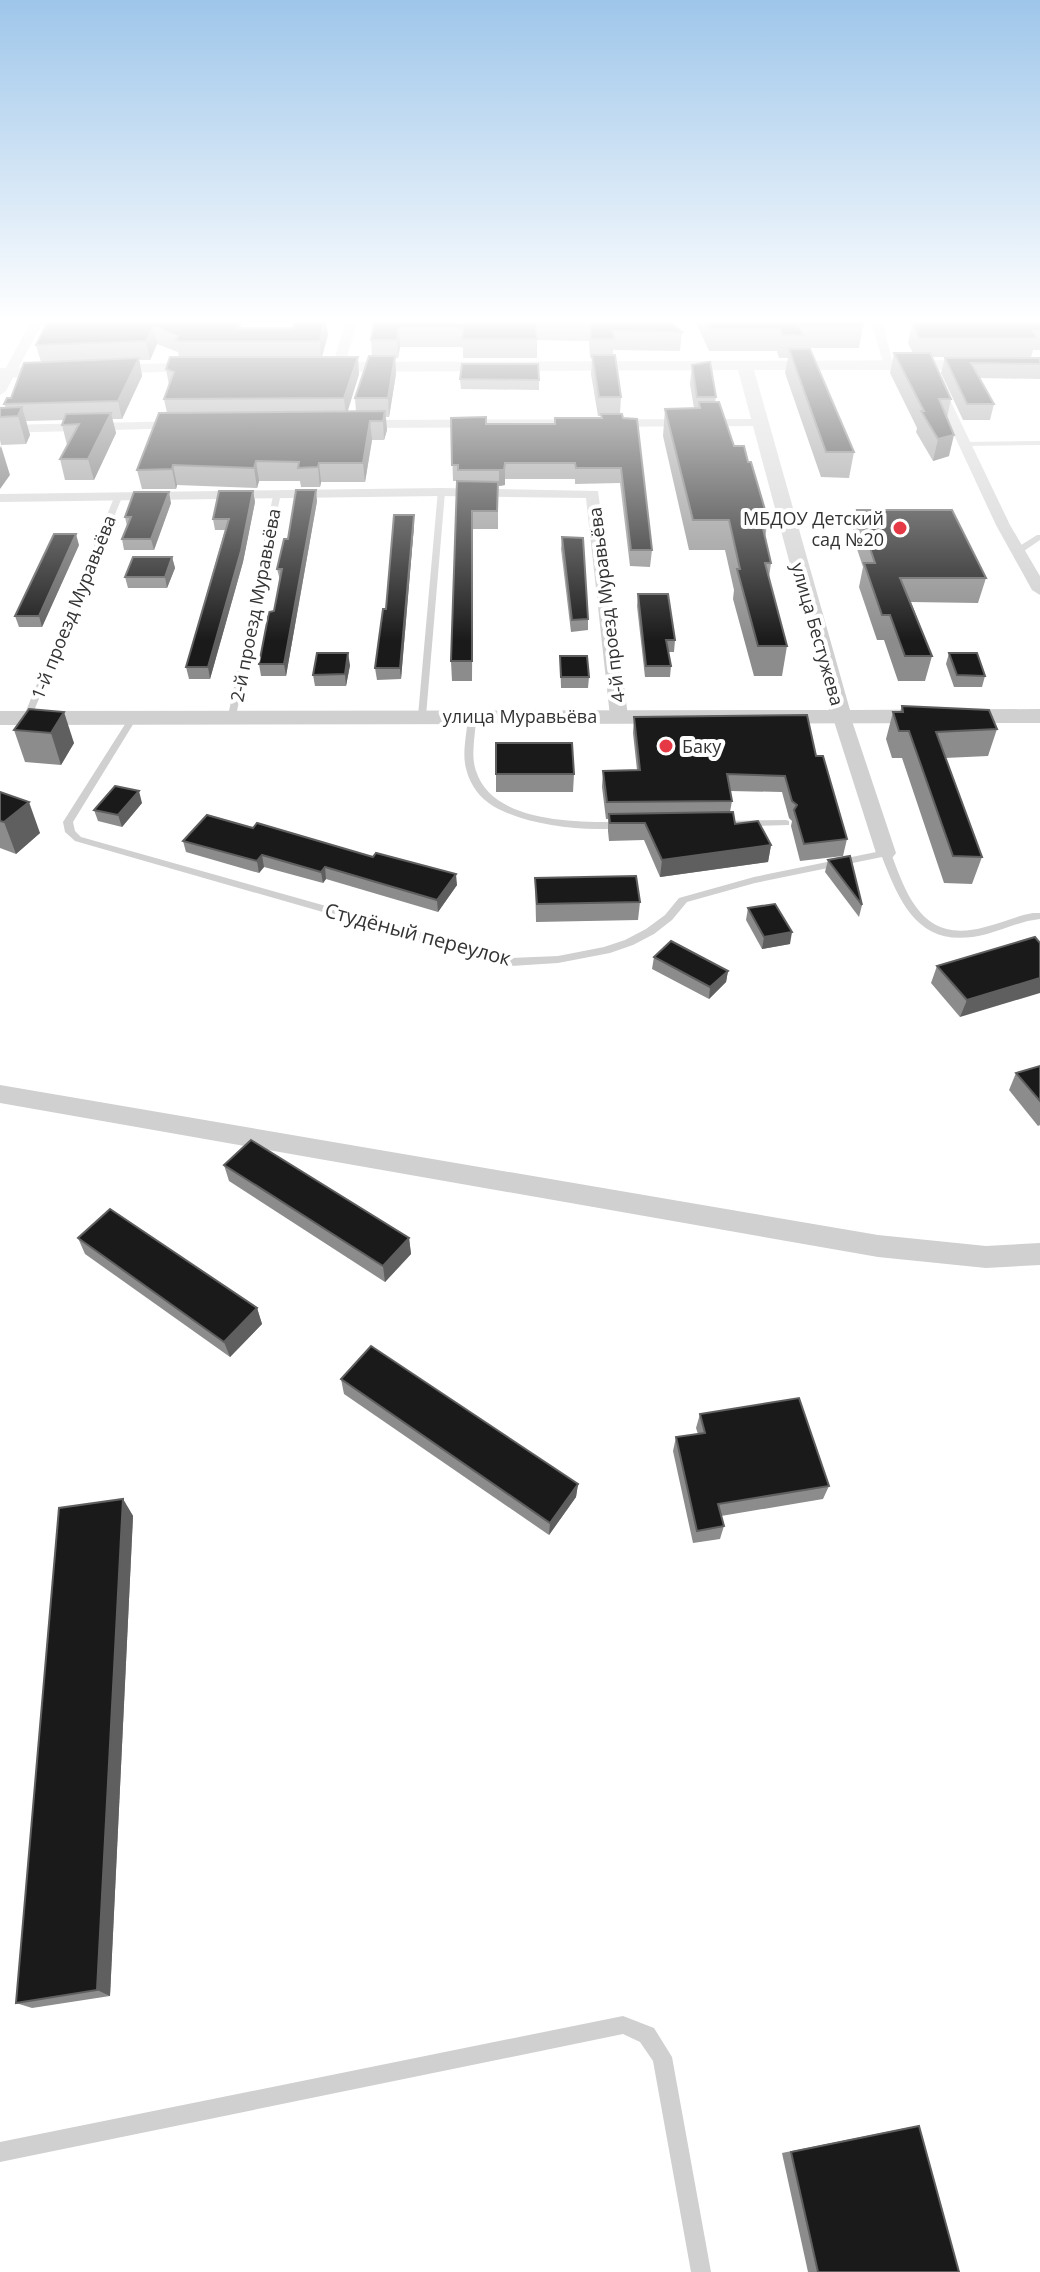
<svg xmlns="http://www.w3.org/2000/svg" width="1040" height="2272" font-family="'Open Sans',sans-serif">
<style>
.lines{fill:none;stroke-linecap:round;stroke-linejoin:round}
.service{fill:#d0d0d0;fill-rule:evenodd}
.minor{fill:#d0d0d0;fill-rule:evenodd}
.tertiary{fill:#d0d0d0;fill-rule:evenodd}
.wall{fill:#8c8c8c}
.shaded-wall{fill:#5f5f5f}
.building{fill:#1a1a1a;stroke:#5f5f5f;stroke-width:2}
.poi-dot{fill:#e63946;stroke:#fff;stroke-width:3}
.labels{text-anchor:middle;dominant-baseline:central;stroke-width:8;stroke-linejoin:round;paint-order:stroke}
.far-poi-label{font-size:18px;fill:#333;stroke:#fff;text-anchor:end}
.far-street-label{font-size:18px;fill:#333;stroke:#fff}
.street-label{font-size:20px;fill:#333;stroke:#fff}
</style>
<rect width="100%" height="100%" fill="#fff"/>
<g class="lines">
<g class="service">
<polygon points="1040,441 1040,445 965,446 962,444 965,442"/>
<polygon points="438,490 445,492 426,716 422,719 418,716"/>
<polygon points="274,491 281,493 236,716 232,719 228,716"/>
<polygon points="116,493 123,495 31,718 30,720 24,720 23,718"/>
<polygon points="1037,535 1040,535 1040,540 1021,553 1015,553 1015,549"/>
<path d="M472,713L476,716C476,734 470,754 476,771C493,824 579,822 624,822L627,823V827C589,833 527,826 493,806C480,798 471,786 467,772C461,755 467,734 468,716Z"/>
<path d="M133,715L137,718L73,822L75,831L81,837L511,958L558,956L604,947L625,940L646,929L665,915L679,898L754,877L886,850L891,853C908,900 925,944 985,927C1001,923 1016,916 1033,913H1040V919C1021,921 1005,929 987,934C922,951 902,909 882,857L755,883L687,902L672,920L654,934L633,945L610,953L558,963L511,966L75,841L65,832L63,822L129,718Z"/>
<polygon points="786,820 789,821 789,825 718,827 713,824 718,821"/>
<polygon points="623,2016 654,2028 672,2057 711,2272 691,2272 653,2061 640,2042 623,2034 0,2162 0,2142"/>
</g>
<g class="minor">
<polygon points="30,323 42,323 6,391 0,395 0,379"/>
<polygon points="345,323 357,323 344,367 338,371 332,367"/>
<polygon points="871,323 883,323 894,368 884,365"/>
<polygon points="935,377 941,381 1010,525 1040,576 1040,595 1032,590 996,525 929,381"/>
<polygon points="759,419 766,423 764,426 354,428 347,424 354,420"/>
<polygon points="190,421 190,427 185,428 0,433 0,425"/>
<polygon points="441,488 598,491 628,716 625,720 613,720 610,716 586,498 441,496 0,502 0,494"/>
<polygon points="841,710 850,715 896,853 893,857 886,859 876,853 832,715"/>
<polygon points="0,1085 878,1235 986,1246 1040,1243 1040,1265 986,1268 878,1257 0,1103"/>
</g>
<g class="tertiary">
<polygon points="1040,360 1040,370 754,370 850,710 1040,709 1040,723 0,725 0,711 829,710 738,370 318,372 310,367 318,362"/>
<polygon points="206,362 211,364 211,370 0,378 0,368"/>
</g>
</g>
<g class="wall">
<polygon points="47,323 241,323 241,328 328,335 322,357 359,374 347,412 356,412 355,398 372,356 371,340 374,323 672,323 682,332 680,351 613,350 613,355 621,397 620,414 652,550 650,567 630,566 620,483 575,484 575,479 505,479 505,485 498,486 498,529 473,529 472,681 452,681 451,661 458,481 453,481 451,418 486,424 555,424 601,418 601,416 598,416 591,374 592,358 590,358 589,341 537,340 537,358 463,358 463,348 460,347 400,347 398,358 395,358 396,374 389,417 386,417 387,430 384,440 372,440 365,482 321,482 320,487 301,487 300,481 259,481 257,488 177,485 176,489 142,489 137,470 167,413 164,399 169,385 166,369 179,357 178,352 157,344 150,360 139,360 142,376 122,419 112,419 116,433 94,480 65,480 60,459 67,445 62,425 64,420 26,421 30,435 26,444 1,445 0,440 0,408 6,408 4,404 11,398 41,362 36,345"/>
<polygon points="696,323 862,323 863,326 859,348 801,348 854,452 849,478 821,477 785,373 788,358 779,358 777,351 709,351"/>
<polygon points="910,323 1040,323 1040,350 1033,350 1031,357 932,357 951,399 947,418 949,456 933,461 916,432 917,428 890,373 894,353 913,353 908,343 912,325"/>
<polygon points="945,358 1040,358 1040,379 979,378 994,404 990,420 963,420 941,373"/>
<polygon points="692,365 716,397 715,402 734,446 748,462 768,520 765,538 771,563 769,577 787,646 782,676 754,676 733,599 734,590 725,550 689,550 663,436 665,409 694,408 690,384"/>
<polygon points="460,379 539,380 539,390 461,389"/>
<polygon points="253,491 255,502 243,562 210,679 189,679 186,667 225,530 215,530 213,519"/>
<polygon points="317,501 286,676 261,676 259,664 274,611 280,580 277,569 288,539"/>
<polygon points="171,503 154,550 124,550 122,539 127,526 125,517"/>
<polygon points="857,510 986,578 978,603 911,602 932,656 925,681 898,681 884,640 877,640 859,587 863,567 852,534"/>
<polygon points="414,526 401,679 377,680 375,668 386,609"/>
<polygon points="562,537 588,619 588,630 571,632 561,549"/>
<polygon points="79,545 42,627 19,627 15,616"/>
<polygon points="172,557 175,568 167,588 128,588 125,577"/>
<polygon points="638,594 675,640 674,652 668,652 671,666 670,677 645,677 637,606"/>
<polygon points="949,653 985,676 982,687 954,687 946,664"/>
<polygon points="560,656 589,677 588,688 561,688"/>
<polygon points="350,665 346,686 315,686 313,675"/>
<polygon points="902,706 997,729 988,756 945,758 982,857 972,884 944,883 902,758 892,758 886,739 893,712 900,712"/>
<polygon points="29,709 74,743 61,765 25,762 14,730"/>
<polygon points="634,717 816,756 847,839 843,856 800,861 791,826 792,821 789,818 782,792 730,791 732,801 730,812 735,824 771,845 768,862 660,877 644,840 609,841 608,831 608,819 606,819 602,787 603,771 637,770 633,733"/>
<polygon points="496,743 574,774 573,792 496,792"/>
<polygon points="0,792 40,833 16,854 0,848"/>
<polygon points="142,803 122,827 98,821 94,810"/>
<polygon points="183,841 457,885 438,912 326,879 323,883 264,867 259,873 186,852"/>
<polygon points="828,860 862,905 859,917 825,872"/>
<polygon points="535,878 640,902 638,920 536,922"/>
<polygon points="748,908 790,944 762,949 746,920"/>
<polygon points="1035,937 960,1017 931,983 937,966"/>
<polygon points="654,957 728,971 726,982 709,999 652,969"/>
<polygon points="1040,1066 1040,1125 1038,1126 1009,1090 1016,1073"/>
<polygon points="224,1165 409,1238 411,1254 385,1282 229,1181"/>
<polygon points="78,1238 257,1308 262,1324 230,1357 85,1254"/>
<polygon points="341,1379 578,1484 576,1497 549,1535 344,1394"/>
<polygon points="700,1414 829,1486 823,1499 721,1516 724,1526 720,1539 693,1543 673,1451 676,1437 698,1434 696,1428"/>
<polygon points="123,1499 133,1516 110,1996 32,2008 16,2003"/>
<polygon points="919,2126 959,2272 808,2272 782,2153 906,2128"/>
</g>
<g class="shaded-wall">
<polygon points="321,323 326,323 328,335 321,359 320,341"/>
<polygon points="154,326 157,344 150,360 146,341"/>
<polygon points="399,328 400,347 398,358 397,340"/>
<polygon points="395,356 396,374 389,417 388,398"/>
<polygon points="358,357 359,374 346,417 344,398"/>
<polygon points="139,358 142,376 122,419 118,401"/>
<polygon points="22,407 30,435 26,444 18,416"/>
<polygon points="385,411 387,430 384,440 383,421"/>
<polygon points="111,413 116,433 94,480 88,459"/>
<polygon points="370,421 372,440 365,482 363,463"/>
<polygon points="954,435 949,456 933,461 938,439"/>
<polygon points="1,446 10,475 0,489 0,448"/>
<polygon points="256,461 259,481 257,488 254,468"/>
<polygon points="319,463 321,482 320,487 318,467"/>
<polygon points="505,463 505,485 499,486 499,470"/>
<polygon points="173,465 177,485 176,489 172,469"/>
<polygon points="316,490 317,501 286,676 284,664"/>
<polygon points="253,491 255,502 243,562 210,679 208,667"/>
<polygon points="169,492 171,503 154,550 151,539"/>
<polygon points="414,515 414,526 401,679 400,668"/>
<polygon points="76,534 79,545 42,627 39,616"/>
<polygon points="172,557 175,568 167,588 165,577"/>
<polygon points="348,653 350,665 346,686 345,674"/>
<polygon points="64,712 74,743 61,765 51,733"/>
<polygon points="139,791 142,803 122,827 118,815"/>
<polygon points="29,802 40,833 16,854 4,822"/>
<polygon points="771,845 768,862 660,877 662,860"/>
<polygon points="262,855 264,867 259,873 257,861"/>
<polygon points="325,867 326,879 323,883 321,872"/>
<polygon points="456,874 457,885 438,912 437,900"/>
<polygon points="792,932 790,944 762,949 764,937"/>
<polygon points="728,971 726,982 709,999 710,987"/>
<polygon points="1040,978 1040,993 960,1017 967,1000"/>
<polygon points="409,1238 411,1254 385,1282 383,1266"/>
<polygon points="257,1308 262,1324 230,1357 224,1342"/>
<polygon points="578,1484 576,1497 549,1535 550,1523"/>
<polygon points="123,1499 133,1516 110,1996 97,1990"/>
</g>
<g class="building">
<polygon points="47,323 240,323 238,328 293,328 295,323 324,323 320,341 176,341 178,336 154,326 146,341 36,345"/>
<polygon points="374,323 536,323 537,339 462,339 463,329 459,328 399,328 397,340 371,340"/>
<polygon points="590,323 672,323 682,332 613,331 614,339 591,339"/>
<polygon points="708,323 862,323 863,326 799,326 803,335 783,335 780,329 711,329"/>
<polygon points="912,323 1040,323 1040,331 1033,331 1037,338 919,338"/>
<polygon points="789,349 810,349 854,452 826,452"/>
<polygon points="894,353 930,353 951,399 939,399 954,435 938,439 921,411 924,411"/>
<polygon points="592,355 615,355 621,397 599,397"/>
<polygon points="369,356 395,356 388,398 355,398"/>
<polygon points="170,357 358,357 344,398 164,399 174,372 166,369"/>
<polygon points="139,358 118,401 4,404 7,398 11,398 24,363"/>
<polygon points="945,358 1040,358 1040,364 971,363 994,404 967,404"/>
<polygon points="710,362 716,397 697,397 692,365"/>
<polygon points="462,364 538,364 539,380 460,379"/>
<polygon points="699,402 719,402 734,446 744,446 748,462 751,462 768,520 761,520 771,563 765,563 787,646 758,646 737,569 740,569 729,520 693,520 665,409 700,408"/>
<polygon points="22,407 18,416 0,417 0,408"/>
<polygon points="385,411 383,421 370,421 363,463 319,463 318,467 298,468 299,462 256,461 254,468 173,465 172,469 137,470 159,413"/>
<polygon points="111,413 88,459 60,459 79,424 62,425 66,414"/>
<polygon points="601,414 622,414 623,418 637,419 652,550 631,550 621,468 576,468 575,463 505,463 504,470 458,470 458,465 452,465 451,418 486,417 486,424 555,424 555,418 602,418"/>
<polygon points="457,481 498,482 497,511 472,511 472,661 451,661"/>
<polygon points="296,490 316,490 284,664 259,664 269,612 274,611 282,569 277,569 284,539 288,539"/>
<polygon points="219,491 253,491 241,551 208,667 186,667 229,519 213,519"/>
<polygon points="134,492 169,492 151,539 122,539 131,517 125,517"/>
<polygon points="857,510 952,510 986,578 900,578 932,656 905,656 890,615 882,615 864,563 875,563"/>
<polygon points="394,515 414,515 400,668 375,668 383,609 386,609"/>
<polygon points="54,534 76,534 39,616 15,616"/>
<polygon points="562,537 583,538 588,619 572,620"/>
<polygon points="133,557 172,557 165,577 125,577"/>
<polygon points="638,594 668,594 675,640 666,640 671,666 646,666"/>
<polygon points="317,653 348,653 345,674 313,675"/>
<polygon points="949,653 977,653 985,676 957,675"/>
<polygon points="560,656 587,656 589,677 561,677"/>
<polygon points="902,706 989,710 997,729 936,732 982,857 953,856 909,731 899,731 893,712 903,712"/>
<polygon points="29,709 64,712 51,733 14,730"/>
<polygon points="807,715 816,756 823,756 847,839 804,844 794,810 797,805 792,801 785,776 727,774 732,801 607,802 603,771 640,770 634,717"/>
<polygon points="496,743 572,743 574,774 496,774"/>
<polygon points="115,786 139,791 118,815 94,810"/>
<polygon points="0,792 29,802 4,822 0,821"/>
<polygon points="733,812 735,824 758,821 771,845 662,860 645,823 610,823 609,814"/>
<polygon points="207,815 253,828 257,823 373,857 376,853 456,874 437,900 325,867 321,872 262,855 257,861 183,841"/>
<polygon points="850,856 862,905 828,860"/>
<polygon points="636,876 640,902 537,904 535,878"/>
<polygon points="775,904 792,932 764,937 748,908"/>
<polygon points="1035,937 1040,943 1040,978 967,1000 937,966"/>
<polygon points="671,941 728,971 710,987 654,957"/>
<polygon points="1040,1066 1040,1101 1016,1073"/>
<polygon points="251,1140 409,1238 383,1266 224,1165"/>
<polygon points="110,1209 257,1308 224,1342 78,1238"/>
<polygon points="371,1346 578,1484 550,1523 341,1379"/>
<polygon points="799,1398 829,1486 718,1504 724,1526 697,1531 676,1437 705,1433 700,1414"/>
<polygon points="123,1499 97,1990 16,2003 59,1508"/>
<polygon points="919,2126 959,2272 818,2272 791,2152"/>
</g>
<linearGradient id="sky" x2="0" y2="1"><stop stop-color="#9ec6ea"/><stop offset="0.5" stop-color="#fff"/><stop offset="1" stop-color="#fff" stop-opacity="0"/></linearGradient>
<rect width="1040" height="641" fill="url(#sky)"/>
<g class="poi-dot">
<circle cx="900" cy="528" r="8"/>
<circle cx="666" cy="746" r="8"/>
</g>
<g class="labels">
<g class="far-poi-label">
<text x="884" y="518">МБДОУ Детский<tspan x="884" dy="21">сад №20</tspan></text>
<text x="682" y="746" text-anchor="start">Баку</text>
</g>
<g class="far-street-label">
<text transform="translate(255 605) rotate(-79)">2-й проезд Муравьёва</text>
<text transform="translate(606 605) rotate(-97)">4-й проезд Муравьёва</text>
<text transform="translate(73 607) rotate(-68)">1-й проезд Муравьёва</text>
<text transform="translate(818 634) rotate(74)">улица Бестужева</text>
<text x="520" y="716">улица Муравьёва</text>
</g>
<g class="street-label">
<text transform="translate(418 934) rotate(15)">Студёный переулок</text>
</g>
</g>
</svg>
